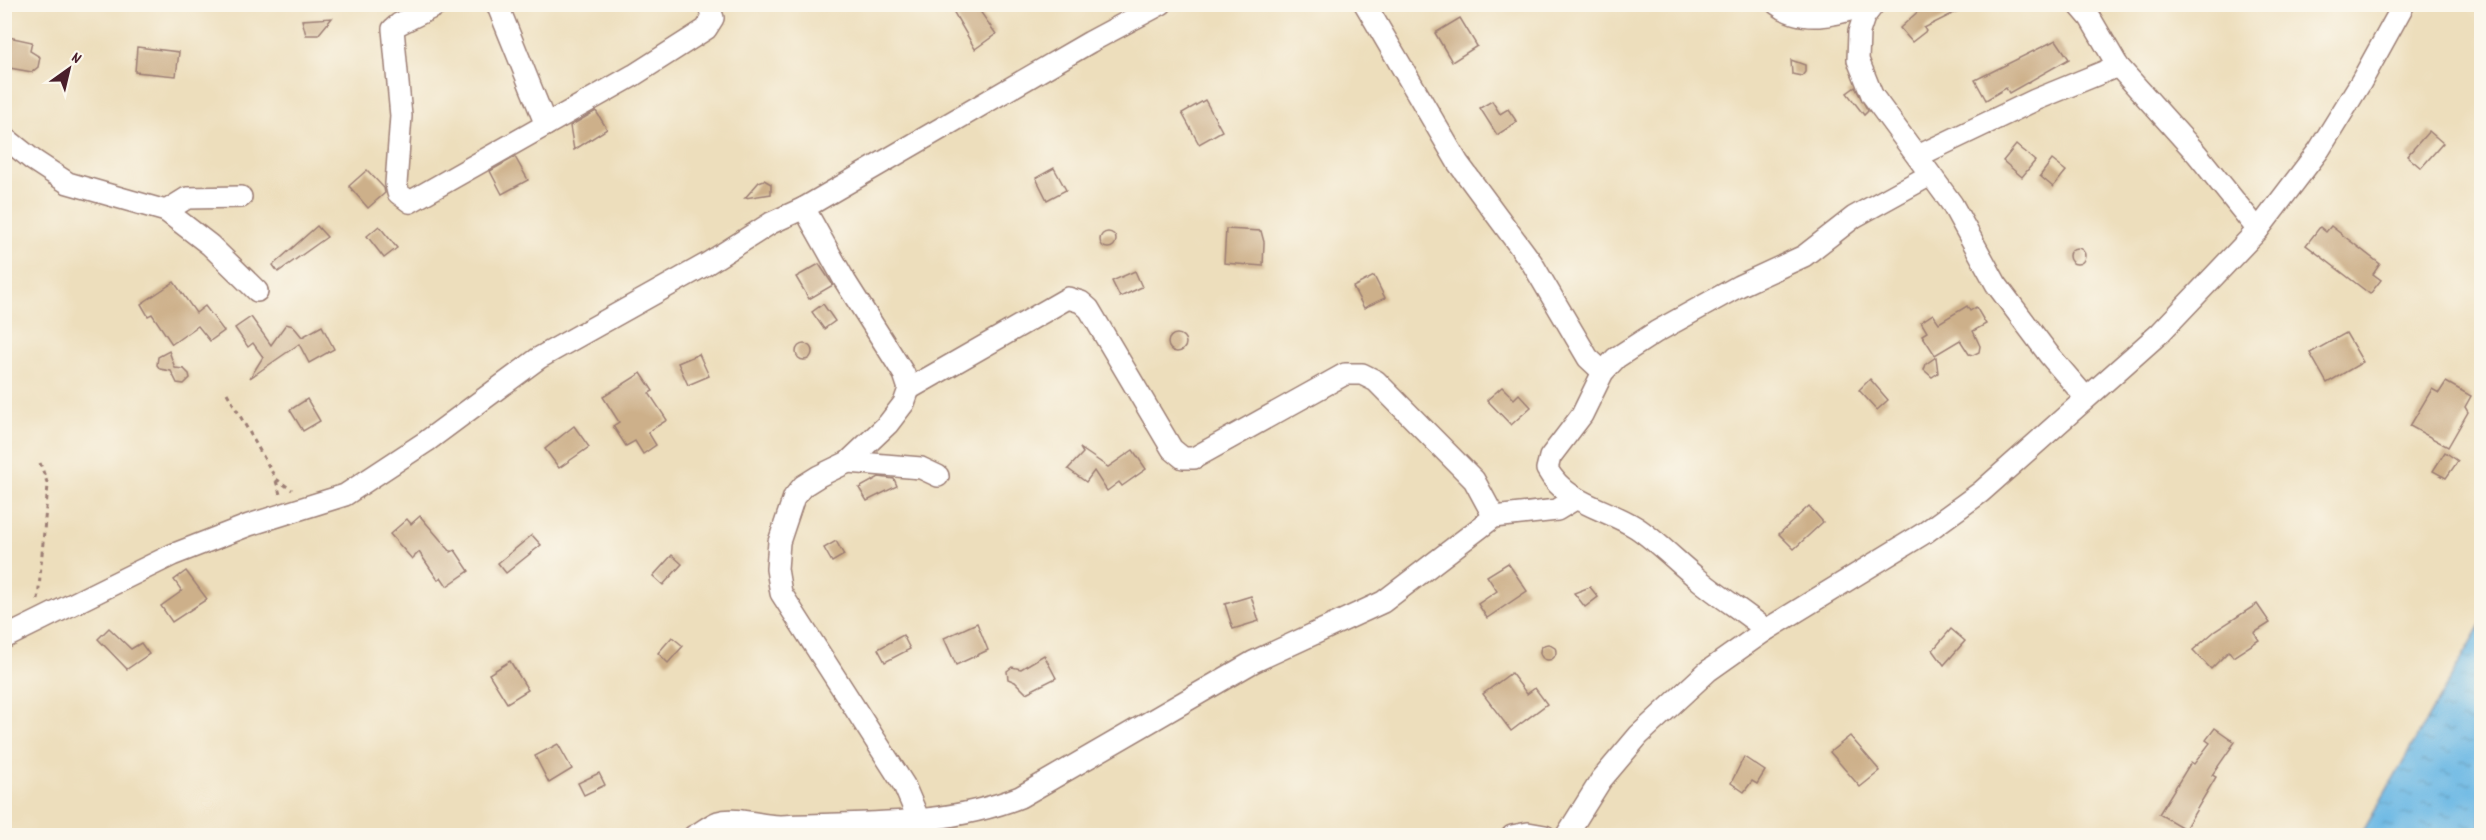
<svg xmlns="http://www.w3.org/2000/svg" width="2486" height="840" font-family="Dekko,sans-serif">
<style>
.water{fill:url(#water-ripples);stroke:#5a6c88;stroke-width:1.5}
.building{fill:#cdb08a}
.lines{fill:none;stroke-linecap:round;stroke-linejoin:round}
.street-casing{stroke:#9c7e74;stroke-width:24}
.path{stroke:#9c7e74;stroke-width:3;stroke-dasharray:4.5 4.5;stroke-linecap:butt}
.street{stroke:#fff;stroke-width:21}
</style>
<defs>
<pattern id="water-ripples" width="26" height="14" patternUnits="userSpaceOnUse" patternTransform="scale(1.5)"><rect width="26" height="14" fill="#6ab8e4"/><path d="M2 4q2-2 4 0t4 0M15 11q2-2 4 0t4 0" fill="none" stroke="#5995b9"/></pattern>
</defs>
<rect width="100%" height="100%" fill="#fbf7ec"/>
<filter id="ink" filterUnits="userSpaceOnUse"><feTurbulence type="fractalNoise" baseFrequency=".0167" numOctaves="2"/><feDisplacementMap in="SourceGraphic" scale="12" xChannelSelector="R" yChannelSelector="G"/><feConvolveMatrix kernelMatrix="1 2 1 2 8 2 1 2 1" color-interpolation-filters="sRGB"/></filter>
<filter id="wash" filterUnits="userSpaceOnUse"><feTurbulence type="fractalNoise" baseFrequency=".008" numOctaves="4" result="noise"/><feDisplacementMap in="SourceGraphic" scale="24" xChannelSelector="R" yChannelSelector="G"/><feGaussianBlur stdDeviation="1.35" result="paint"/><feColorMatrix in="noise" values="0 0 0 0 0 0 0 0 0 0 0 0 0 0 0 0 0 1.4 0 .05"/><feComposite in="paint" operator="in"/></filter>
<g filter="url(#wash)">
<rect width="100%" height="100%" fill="#eddebc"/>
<polygon class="water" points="2481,625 2481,835 2361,835"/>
<g id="blocks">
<g class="building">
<polygon points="949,4 975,4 996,34 975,49"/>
<polygon points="1926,4 1972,4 1924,28 1926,31 1912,42 1900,28"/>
<polygon points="332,18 318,35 306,35 302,20"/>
<polygon points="1460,18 1477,46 1452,62 1435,33"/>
<polygon points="4,36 32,42 30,51 40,57 38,67 32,72 4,67"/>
<polygon points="2056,40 2069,59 2009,93 2006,88 1986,100 1975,80"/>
<polygon points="137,47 179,52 176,76 135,72"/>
<polygon points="1791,60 1805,65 1805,72 1802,76 1792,74"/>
<polygon points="1855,87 1868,111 1864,115 1847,93"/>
<polygon points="1205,100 1222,131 1199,144 1182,113"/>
<polygon points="1492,101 1500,114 1508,109 1517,122 1497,135 1480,108"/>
<polygon points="596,111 607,129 574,150 570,126"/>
<polygon points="2429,131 2443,143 2421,168 2407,156"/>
<polygon points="2016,145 2035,161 2022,177 2003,161"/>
<polygon points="515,157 528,180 502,194 490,171"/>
<polygon points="2052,160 2066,171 2053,187 2040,176"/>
<polygon points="1054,168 1066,190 1047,200 1036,178"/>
<polygon points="367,170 384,188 385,193 368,208 349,186"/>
<polygon points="764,180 771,184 771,194 745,198 759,182"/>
<polygon points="317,226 327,237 278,272 273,265"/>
<polygon points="379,226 397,248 384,258 367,236"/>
<polygon points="2331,226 2380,264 2373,274 2381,280 2370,294 2306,245 2320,227 2326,232"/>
<polygon points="1226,229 1261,231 1264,242 1263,266 1224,263"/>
<circle cx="1108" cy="240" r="8"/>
<circle cx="2077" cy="256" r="8"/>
<polygon points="819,264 833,285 809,299 796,277"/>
<polygon points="1135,271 1142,287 1120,297 1112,281"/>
<polygon points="1374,276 1385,298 1364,308 1353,287"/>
<polygon points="174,282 196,313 205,306 224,331 210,341 198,326 172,344 152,314 148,316 141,304"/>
<polygon points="823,304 835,321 824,329 812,312"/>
<polygon points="1967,306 1970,311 1976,307 1986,324 1973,331 1980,346 1979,352 1973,355 1969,354 1960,340 1935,355 1922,335 1927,332 1921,322 1933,314 1939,323"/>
<polygon points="251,317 271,345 286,324 293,326 302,337 322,326 334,349 309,363 299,344 250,378 263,357 253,343 248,347 235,328"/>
<polygon points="2346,333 2363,362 2327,383 2310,353"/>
<circle cx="1177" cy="343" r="9"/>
<circle cx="804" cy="352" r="8"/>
<polygon points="169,351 175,368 184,369 189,374 190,378 184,384 177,383 171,371 160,369 157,365 158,357"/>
<polygon points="699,354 709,376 688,385 678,363"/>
<polygon points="1936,357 1938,373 1932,377 1924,370 1926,364"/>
<polygon points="641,373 653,391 649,393 667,420 648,432 656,445 643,454 635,441 626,446 613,426 619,422 603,397"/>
<polygon points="1870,379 1888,400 1877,410 1859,390"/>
<polygon points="2446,382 2471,396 2465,407 2468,412 2448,447 2410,426 2432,389 2439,393"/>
<polygon points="1502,387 1514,399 1519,394 1531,407 1511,425 1487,400"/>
<polygon points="307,399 320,421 303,431 290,410"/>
<polygon points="574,426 589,447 559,468 545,449"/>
<polygon points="1080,448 1108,467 1133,450 1146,469 1122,486 1119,482 1107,491 1094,471 1086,482 1068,469 1083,453"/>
<polygon points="2445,452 2458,461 2446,478 2433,471"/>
<polygon points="879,477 894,479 897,486 867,501 859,488"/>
<polygon points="1809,506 1823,522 1794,549 1779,534"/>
<polygon points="420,516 451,552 455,550 469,571 447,586 441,577 438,580 419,552 412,559 390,534 407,519 411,524"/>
<polygon points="532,535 541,545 506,573 498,563"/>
<polygon points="836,541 844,555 832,562 824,548"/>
<polygon points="672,555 682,564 663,585 653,576"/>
<polygon points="1508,563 1527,591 1487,618 1478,604 1497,591 1487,576"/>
<polygon points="186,571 207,599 172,622 161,606 182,591 174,580"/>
<polygon points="1590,587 1598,597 1585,607 1574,593"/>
<polygon points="1251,596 1259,621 1233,629 1225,604"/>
<polygon points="2257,604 2270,623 2254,633 2259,640 2233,657 2229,651 2211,669 2193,650 2215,631"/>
<polygon points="977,623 988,650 956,665 944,638"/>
<polygon points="109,628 131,649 141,643 149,654 127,669 98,639"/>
<polygon points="1951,629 1965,641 1944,665 1933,650"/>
<polygon points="903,635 910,649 885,662 878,649"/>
<polygon points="672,637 683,646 668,663 658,653"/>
<circle cx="1548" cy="652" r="8"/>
<polygon points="1044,655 1056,678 1026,693 1015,682 1008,679 1007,671 1012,667 1021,669"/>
<polygon points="510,661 528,690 507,703 489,674"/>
<polygon points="1511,673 1527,694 1535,688 1547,704 1511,731 1483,694"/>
<polygon points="2215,728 2235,742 2212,775 2216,777 2185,829 2159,814 2191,762 2194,764 2210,743 2206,740"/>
<polygon points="1850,736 1880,771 1860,787 1830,752"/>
<polygon points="558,744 572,769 549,783 535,756"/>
<polygon points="1744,757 1765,771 1757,784 1752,781 1744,792 1731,783"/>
<polygon points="599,773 605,785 584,795 578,783"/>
</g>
</g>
</g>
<g filter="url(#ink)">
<use href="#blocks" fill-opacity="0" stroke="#9c7e74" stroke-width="1.5"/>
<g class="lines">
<g class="street-casing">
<g id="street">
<polyline points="439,4 399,24 393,29 401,116 396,184 398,193 410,202 634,75 706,29 713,18 708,4"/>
<polyline points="497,4 546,125"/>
<polyline points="1365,4 1458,163 1532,263 1588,358 1603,372"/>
<path d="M1777,4C1805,26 1840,13 1871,4"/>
<polyline points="1874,4 1864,17 1859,32 1858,60 1872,95 1952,204 1996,284 2050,356 2086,398"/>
<polyline points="2078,4 2090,18 2118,66 2197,154 2258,230"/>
<polyline points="4,137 33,160 68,183 166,211 210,245 257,291"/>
<polyline points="1918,156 2035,100 2118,66"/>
<polyline points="804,208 845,281 904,374 909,389 904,403 888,424 848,462 819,476 803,486 794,497 779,542 777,569 781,593 904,785 919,820"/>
<polyline points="166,211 187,198 241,197"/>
<polyline points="909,389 1068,298 1081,302 1089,309 1172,449 1183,458 1194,458 1345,374 1362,374 1376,381 1474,480 1494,517"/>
<polyline points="848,462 921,468 938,476"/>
<path d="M1766,630C1744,611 1719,597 1697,578C1677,562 1658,542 1637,528C1606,508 1566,504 1547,469L1550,457L1582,415L1603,372L1616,358L1656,332L1739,286L1804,256L1854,217L1930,175"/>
<polyline points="4,638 172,555 249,525 345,495 427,441 539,358 705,265 771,223 804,208 1090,42 1161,4"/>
<path d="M694,836C702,832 710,825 718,822C737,816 762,827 782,826C862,822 944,827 1020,797L1253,662L1383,602L1494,517L1557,510L1575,499"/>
<polyline points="1512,836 1528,833 1545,836"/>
<polyline points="1566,836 1601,780 1639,735 1708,671 1766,630 1926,532 1981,492 2160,333 2258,230 2319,150 2361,82 2404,4"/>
</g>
</g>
<g class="path">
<polyline points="227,393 276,479 292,490"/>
<polyline points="276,481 280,494"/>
<polyline points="38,600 48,485 40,463"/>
</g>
<use href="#street" class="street"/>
</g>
</g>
<rect width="2486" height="840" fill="none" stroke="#fbf7ec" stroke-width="24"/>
<g transform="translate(69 69) rotate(34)" stroke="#fbf7ec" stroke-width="4.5" paint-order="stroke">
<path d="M0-4.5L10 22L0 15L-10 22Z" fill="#4a1f2b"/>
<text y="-9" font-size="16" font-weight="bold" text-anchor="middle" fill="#4a1f2b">N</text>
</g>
</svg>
